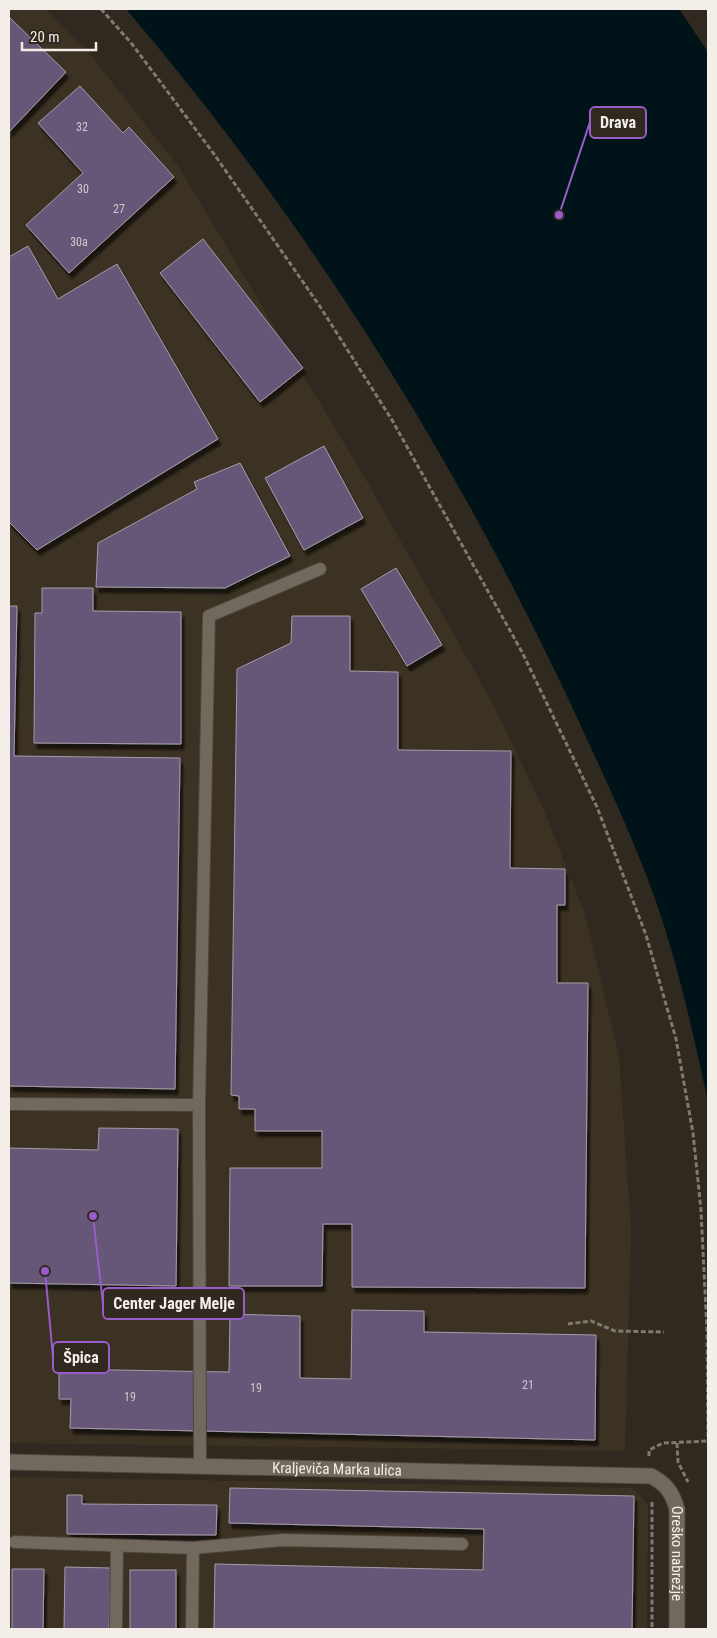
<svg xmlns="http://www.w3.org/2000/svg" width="717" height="1638" font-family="'Roboto Condensed',sans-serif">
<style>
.built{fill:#3c3223}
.water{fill:#001318}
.building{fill:#665777;stroke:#a39daa;filter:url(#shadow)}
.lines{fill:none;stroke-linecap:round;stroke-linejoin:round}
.lane-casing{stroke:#4c463f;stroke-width:14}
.secondary-casing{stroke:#4c463f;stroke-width:17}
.path{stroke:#7f7a71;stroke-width:3;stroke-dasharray:5 2.5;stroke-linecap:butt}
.lane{stroke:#71695e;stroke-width:12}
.secondary{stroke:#71695e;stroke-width:15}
.labels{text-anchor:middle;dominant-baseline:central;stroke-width:4.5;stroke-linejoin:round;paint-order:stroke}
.number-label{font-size:12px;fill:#d0c8cc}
.street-label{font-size:15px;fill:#f3eee8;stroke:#2f291f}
.leader{fill:none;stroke:#995cc9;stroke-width:2}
.callout-dot{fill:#995cc9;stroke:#2f291f;stroke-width:2}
.callout{fill:#2f291f;stroke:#995cc9;stroke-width:2}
.callout-label{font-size:16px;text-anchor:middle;font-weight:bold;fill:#f3eee8}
</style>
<defs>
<filter id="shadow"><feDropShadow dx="3" dy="5.5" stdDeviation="1" flood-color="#0009"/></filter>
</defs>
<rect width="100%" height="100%" fill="#2f291f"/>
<g class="built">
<polygon points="9,9 45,9 93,58 178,166 369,485 492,702 542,806 585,914 619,1057 631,1229 625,1451 9,1443"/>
<polygon points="9,1477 633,1488 648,1505 647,1629 9,1629"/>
</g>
<path class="water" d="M126,9H679L708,52V1102C695,1041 681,979 662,919C636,841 600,768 566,694C450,449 302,215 126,9Z"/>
<g class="building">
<polygon points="9,17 66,72 9,132"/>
<polygon points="80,86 123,133 129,127 174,177 69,273 26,225 83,173 38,123"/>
<polygon points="203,239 303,368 260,402 160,273"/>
<polygon points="28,246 58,299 117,264 218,439 37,550 9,522 9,257"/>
<polygon points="324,446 363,518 304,550 265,478"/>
<polygon points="240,463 290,556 225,588 96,587 98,543 197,489 194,482"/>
<polygon points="396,568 442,645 407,666 361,589"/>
<polygon points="42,588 93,588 93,611 181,612 181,744 34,743 35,613 42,613"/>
<polygon points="9,606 17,606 14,756 180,758 175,1089 9,1086"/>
<polygon points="292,616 350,616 350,671 398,672 398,750 511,751 510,868 565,869 565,905 557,905 557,983 588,983 585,1288 352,1287 352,1224 323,1224 322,1286 229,1286 230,1168 322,1168 322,1131 255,1131 255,1109 239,1109 239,1096 231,1095 237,669 291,643"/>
<polygon points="99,1128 178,1129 176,1286 9,1283 9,1148 98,1150"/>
<polygon points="352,1310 424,1311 424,1332 596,1335 595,1440 70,1428 71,1399 59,1399 59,1369 229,1372 230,1314 300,1316 300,1378 351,1379"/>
<polygon points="230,1488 634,1496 632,1629 214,1629 215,1564 483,1570 484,1529 229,1523"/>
<polygon points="67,1495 82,1495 82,1504 217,1505 216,1535 67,1534"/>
<polygon points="65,1567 111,1568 109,1629 64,1629"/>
<polygon points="12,1569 44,1569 43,1629 12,1629"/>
<rect x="130" y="1570" width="46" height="59"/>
</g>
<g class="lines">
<g class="lane-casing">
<g id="lane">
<polyline points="9,1104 199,1105"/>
<polyline points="200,1466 199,1105 209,616 320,569"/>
<polyline points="15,1542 193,1548 192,1629"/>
<polyline points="193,1548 283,1540 462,1544"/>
<polyline points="116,1629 117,1546"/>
</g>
</g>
<g class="secondary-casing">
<g id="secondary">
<path id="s1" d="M9,1462L651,1476C666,1484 672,1492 677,1509V1629"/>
</g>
</g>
<g class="path">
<polyline points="101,9 132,44 214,154 319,305 392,420 522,652 597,807 646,935 676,1039 693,1133 701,1210 707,1331 708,1438"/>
<polyline points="568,1324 591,1321 615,1331 664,1332"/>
<polyline points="677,1443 678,1462 688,1482"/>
<polyline points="649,1456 649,1450 663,1443 708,1441"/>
<polyline points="652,1502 652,1629"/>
</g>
<use href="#lane" class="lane"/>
<use href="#secondary" class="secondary"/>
</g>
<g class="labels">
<g class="number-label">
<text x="82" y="127">32</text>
<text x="83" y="189">30</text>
<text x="119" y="209">27</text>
<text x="79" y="242">30a</text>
<text x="528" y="1385">21</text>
<text x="256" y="1388">19</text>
<text x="130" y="1397">19</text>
</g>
<g class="street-label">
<text stroke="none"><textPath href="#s1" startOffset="328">Kraljeviča Marka ulica</textPath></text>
<text stroke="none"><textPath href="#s1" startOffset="730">Oreško nabrežje</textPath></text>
</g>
</g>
<path class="leader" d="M559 215L590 122M93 1216L103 1304M45 1271L53 1357"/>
<g class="callout-dot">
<circle cx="559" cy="215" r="5"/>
<circle cx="93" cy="1216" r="5"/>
<circle cx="45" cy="1271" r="5"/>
</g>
<g class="callout">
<rect x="590" y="107" width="56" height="31" rx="5"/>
<rect x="103" y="1288" width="141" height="31" rx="5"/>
<rect x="53" y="1342" width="56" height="31" rx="5"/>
</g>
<g class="callout-label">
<text x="618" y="128">Drava</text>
<text x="174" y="1309">Center Jager Melje</text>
<text x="81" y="1363">Špica</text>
</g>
<rect width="717" height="1638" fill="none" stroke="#f3eee8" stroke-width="20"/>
<path d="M22 42v8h74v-8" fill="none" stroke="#f3eee8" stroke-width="2.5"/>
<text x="30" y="42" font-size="15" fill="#f3eee8" stroke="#2f291f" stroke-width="4" paint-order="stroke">20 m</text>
</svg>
